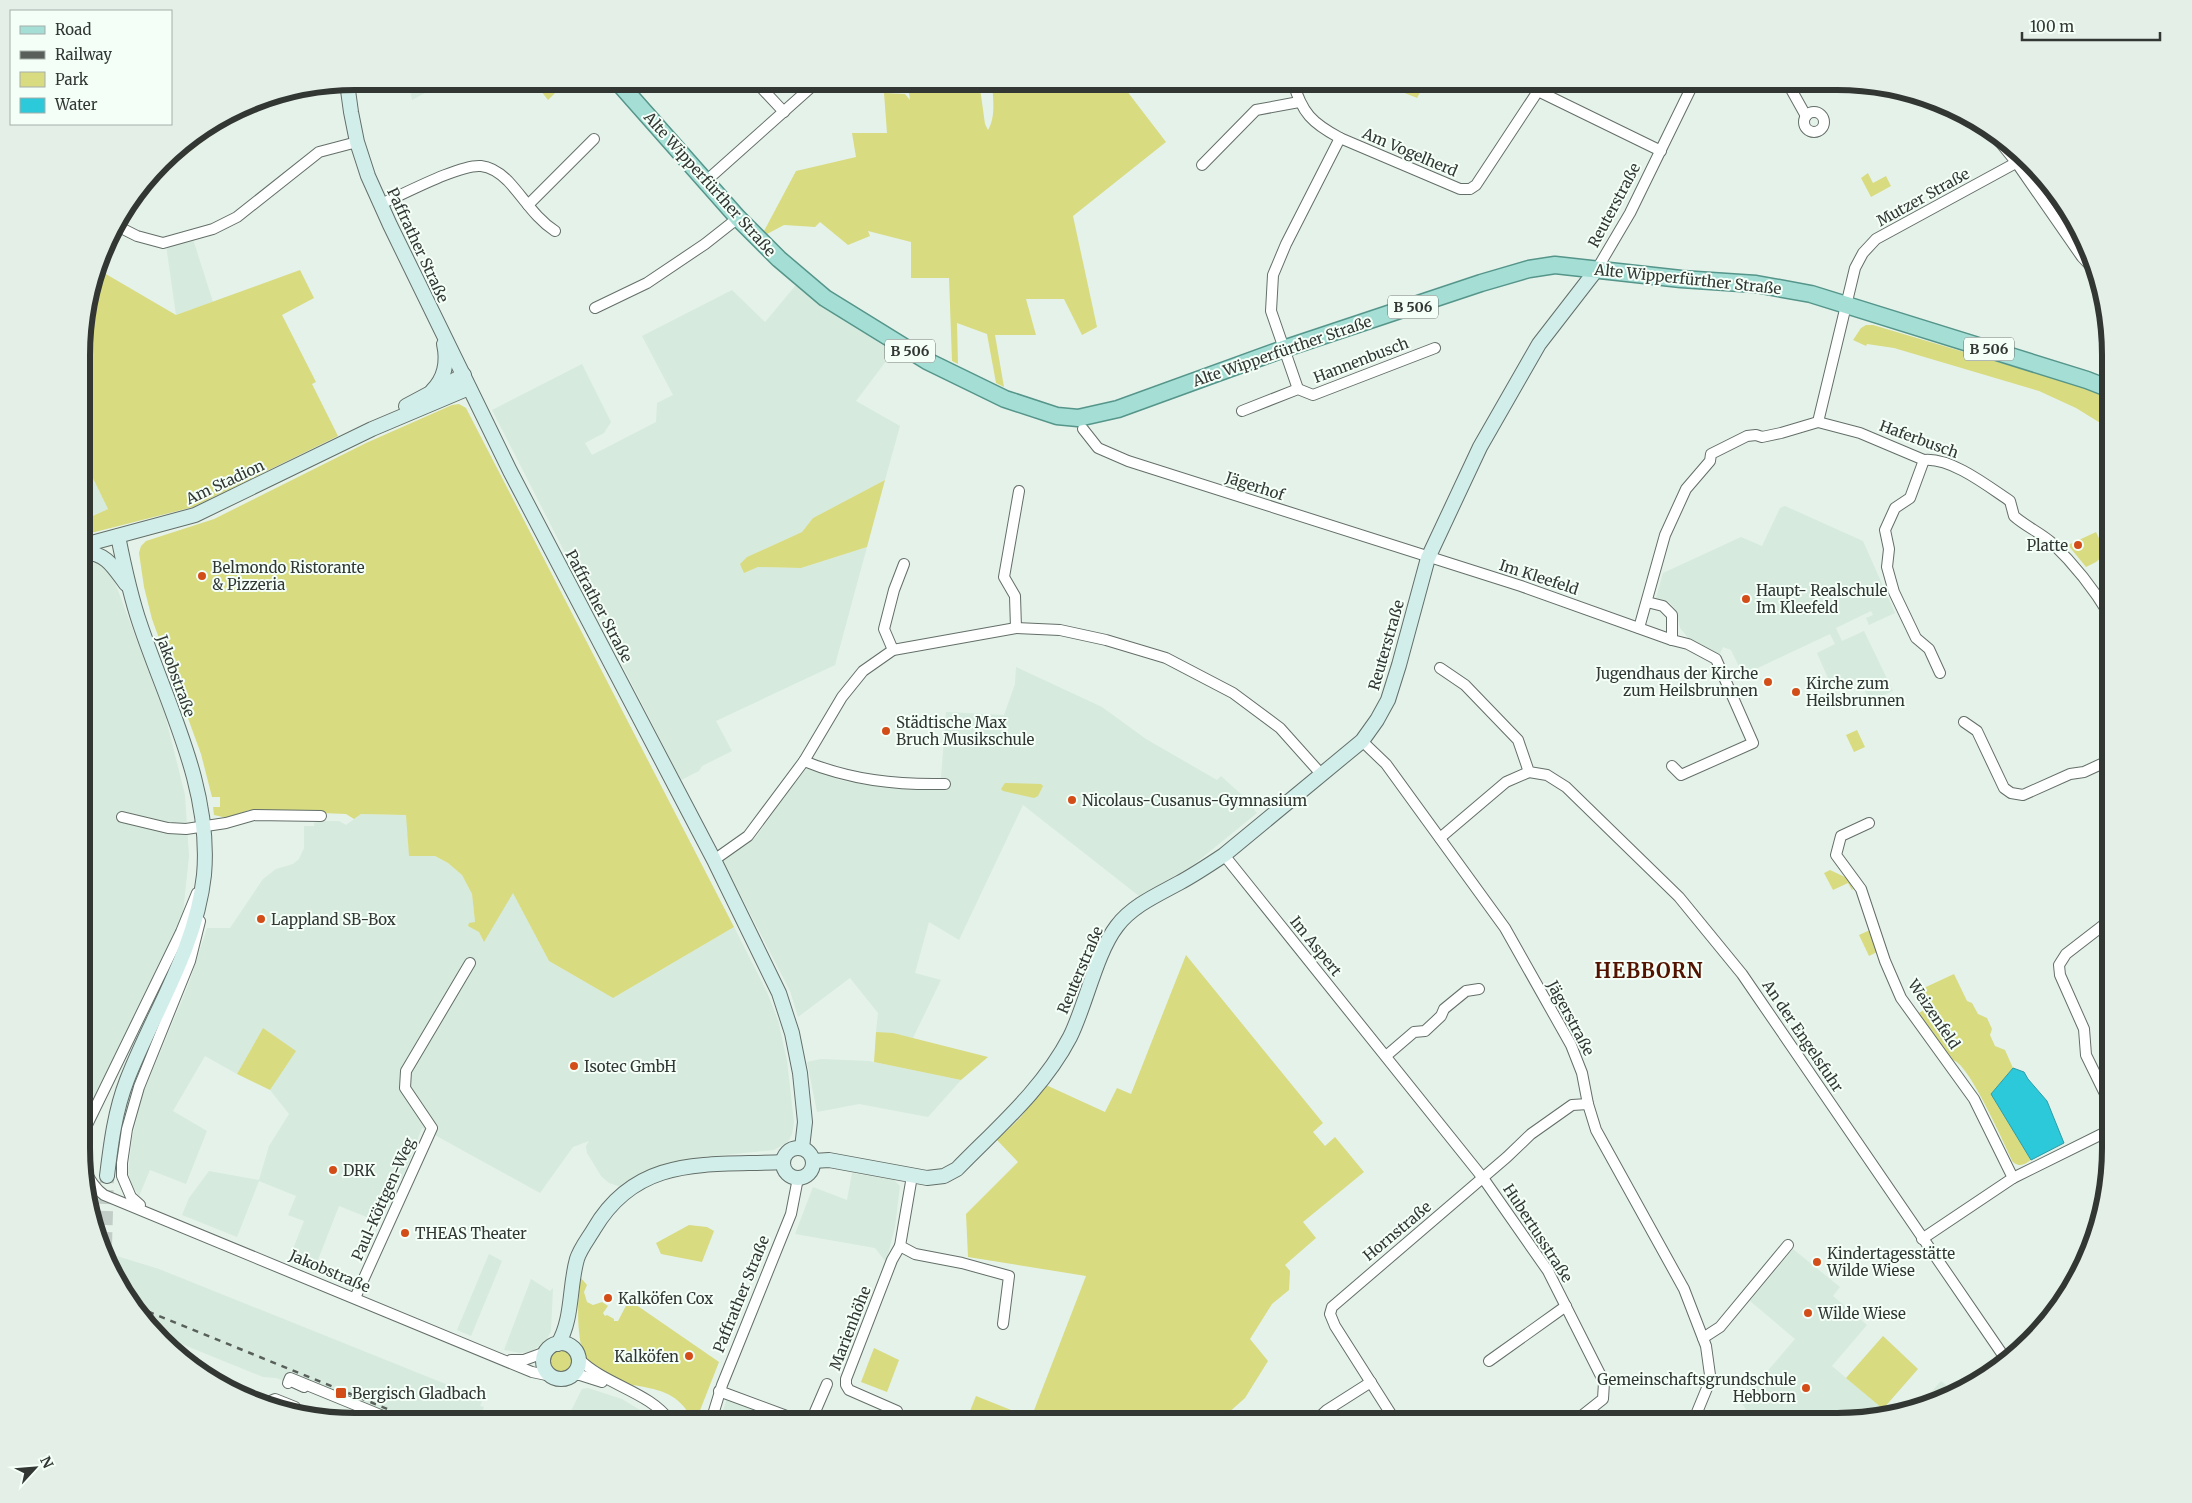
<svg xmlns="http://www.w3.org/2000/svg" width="2192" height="1503" font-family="Merriweather,serif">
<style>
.built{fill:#d6eadd}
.green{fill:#d8db80}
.water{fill:#2bc9d9;stroke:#2d9da8}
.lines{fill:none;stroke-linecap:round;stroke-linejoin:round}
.secondary-tunnel{stroke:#c1cdc6;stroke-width:14;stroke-dasharray:14 7;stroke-linecap:butt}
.street-casing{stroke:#636f68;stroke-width:12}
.secondary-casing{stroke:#636f68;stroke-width:16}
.primary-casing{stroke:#55958a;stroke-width:19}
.street{stroke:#fff;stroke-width:10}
.secondary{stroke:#d2eeea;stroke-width:14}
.primary{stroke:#a4ded5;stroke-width:16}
.rail{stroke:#59605b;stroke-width:2.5;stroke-dasharray:6 6;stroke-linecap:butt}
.poi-dot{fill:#d34d18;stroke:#f4fff8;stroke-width:2}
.labels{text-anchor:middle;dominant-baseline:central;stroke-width:4;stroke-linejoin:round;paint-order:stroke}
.shield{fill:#f4fff8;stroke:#6c736f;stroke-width:1}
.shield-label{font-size:14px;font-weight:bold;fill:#323734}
.street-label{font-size:15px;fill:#323734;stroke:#f4fff8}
.poi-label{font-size:15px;fill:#323734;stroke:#f4fff8;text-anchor:start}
.district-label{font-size:20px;font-weight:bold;letter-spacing:1px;fill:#531300;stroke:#f4fff8}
.rim{fill:none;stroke:#323734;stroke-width:6}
</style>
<rect width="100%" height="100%" fill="#e5f2ea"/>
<g class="built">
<polygon points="357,81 447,81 412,100 409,86 358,93"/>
<polygon points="193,239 213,302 176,315 166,245"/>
<polygon points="796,285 818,303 893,352 856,401 900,426 885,480 813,518 802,532 747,557 744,573 758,567 801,568 867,547 835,665 716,721 732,751 702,766 699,771 681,780 492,410 582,364 611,422 604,433 585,443 592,455 656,422 657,403 673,395 642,336 732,290 765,322"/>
<polygon points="86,464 108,509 84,520 91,533 84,535 84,465"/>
<polygon points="1785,506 1863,541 1895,613 1869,625 1866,618 1873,615 1871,611 1836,628 1842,641 1864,631 1893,691 1870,702 1859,678 1830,691 1827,685 1830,683 1817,653 1835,644 1830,634 1743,675 1731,650 1723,647 1720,654 1689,639 1680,628 1676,610 1669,602 1656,598 1663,573 1741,537 1762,546 1780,508"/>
<polygon points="84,557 101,564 114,580 165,715 185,795 189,856 183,913 84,1119"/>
<polygon points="1016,667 1102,707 1146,739 1217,780 1221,776 1243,796 1257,813 1192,866 1139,896 1023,805 959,940 929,922 915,973 941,980 913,1038 876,1032 878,1013 850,978 798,1017 790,991 724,863 724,859 726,856 746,845 756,837 803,770 810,768 839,780 866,785 945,790 945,779 941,778 946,712 1004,715 1015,684"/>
<polygon points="361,814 407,815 409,856 435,856 448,863 462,875 472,894 475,922 483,941 513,892 549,961 613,998 734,927 767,992 778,1020 787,1061 794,1122 792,1134 788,1142 774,1150 703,1157 673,1163 635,1178 621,1187 609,1183 601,1176 587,1153 586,1146 589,1141 573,1147 540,1193 422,1128 402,1179 399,1177 379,1222 339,1206 314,1270 289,1259 304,1221 288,1215 296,1196 259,1181 237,1237 182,1215 189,1198 209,1171 259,1180 269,1146 289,1114 270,1090 295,1051 263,1028 237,1074 205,1056 173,1111 207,1131 186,1184 150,1170 139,1196 132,1185 128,1173 132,1138 138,1113 144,1091 189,983 207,928 230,928 263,879 276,869 293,864 299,859 304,848 304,826 314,826 314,823 319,821 339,821 346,825"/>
<polygon points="821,1059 869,1061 961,1080 928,1117 859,1104 817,1112 807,1062"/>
<polygon points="852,1173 894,1180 900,1186 895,1227 886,1262 875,1248 795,1234 813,1187 847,1200"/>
<polygon points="84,1182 100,1200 94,1216 84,1184"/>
<polygon points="1793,1249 1840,1287 1833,1296 1867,1325 1832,1366 1890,1415 1838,1422 1754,1422 1741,1402 1795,1339 1750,1301"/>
<polygon points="107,1253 159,1269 483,1399 480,1406 484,1407 480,1417 483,1418 482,1421 397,1421 276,1378 263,1377 162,1336 118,1285"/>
<polygon points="489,1254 502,1261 471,1336 457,1330"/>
<polygon points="531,1279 550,1291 553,1288 551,1331 546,1341 532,1351 521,1353 504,1350"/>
<polygon points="1941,1381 1957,1394 1905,1413 1914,1402 1919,1406"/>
<polygon points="588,1388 622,1399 658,1421 566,1421 582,1389"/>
<polygon points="727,1398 779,1416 777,1421 732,1421 721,1417"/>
</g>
<g class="green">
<polygon points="533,81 538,85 540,84 539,81 545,81 555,93 548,100"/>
<path d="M907,81H979L985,124L988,130C996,117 993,98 992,83L995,81L1120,82L1166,142L1073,216L1097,327L1082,335L1064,299H1026L1036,335H995L1004,387L996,383L987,334L957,323L958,364L952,361L949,278H911V242L868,231L870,236L848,245L820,222L815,227L784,225L767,234L764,231L796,171L856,157L852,133H887L884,93L905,94L910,100Z"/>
<polygon points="1378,82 1426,82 1417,98"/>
<polygon points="254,101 159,176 150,180 174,149"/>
<polygon points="1868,173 1873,183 1886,176 1891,186 1871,197 1861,178"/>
<polygon points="99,270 176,315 300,270 314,298 282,315 316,382 312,384 338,436 193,507 91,533 84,520 108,509 86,464 84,465 84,319"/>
<polygon points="1866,325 1873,325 2095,391 2110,398 2110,429 2076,408 2039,391 1894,348 1867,344 1866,346 1853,340 1861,328"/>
<polygon points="459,404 466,408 734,927 613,998 549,961 513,893 484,942 479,932 468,926 469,923 475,922 472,894 462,875 448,863 435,856 409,856 406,815 361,814 354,819 346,814 249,810 227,818 214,815 213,807 220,807 220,797 212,797 201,754 152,619 144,587 139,553 141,546 146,541 214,519 366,443 452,405"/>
<polygon points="885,480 867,547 801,568 758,567 744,573 740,564 747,557 802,532 813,518"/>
<polygon points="2096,532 2106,553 2096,562 2086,567 2068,545"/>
<polygon points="1857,730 1865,747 1854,752 1846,735"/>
<polygon points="1005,783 1041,784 1043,786 1038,796 1034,798 1003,791 1001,789"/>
<polygon points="1830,870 1847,878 1853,889 1852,890 1848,883 1833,890 1824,873"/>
<polygon points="1870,930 1877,952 1869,956 1859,935"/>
<polygon points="1186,955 1323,1123 1313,1132 1325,1146 1335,1137 1364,1172 1303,1222 1316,1238 1285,1265 1290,1271 1289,1290 1272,1304 1250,1339 1268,1361 1245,1398 1218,1422 966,1421 976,1396 1031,1418 1086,1276 968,1257 966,1214 1018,1162 997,1140 1020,1118 1046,1085 1105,1112 1117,1088 1131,1094"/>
<path d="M1954,974L1967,1001L1972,1003L1978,1014L1987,1018L1992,1029L1990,1035L1995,1046L2005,1050L2013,1068L1991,1094L2031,1160C2025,1164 2020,1168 2013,1162C2004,1144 1970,1065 1953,1060L1919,1013L1925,1009L1915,992Z"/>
<polygon points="263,1028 296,1051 270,1090 237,1074"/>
<polygon points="876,1032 893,1033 988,1057 961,1080 874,1062"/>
<polygon points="689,1225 707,1227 714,1231 702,1262 661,1254 656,1243"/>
<path d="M581,1278L587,1285L584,1292L587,1302L593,1305L602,1302L608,1306L603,1313L605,1316L607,1315L614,1319V1321H618L629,1300L719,1362L699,1413L694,1412L689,1414C676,1392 656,1389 633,1385C622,1383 592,1367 586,1358C576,1343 577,1296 581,1278Z"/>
<polygon points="1883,1336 1918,1369 1883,1409 1846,1378"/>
<polygon points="874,1348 899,1360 887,1392 861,1382"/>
<circle cx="561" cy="1361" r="12"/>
</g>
<polygon class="water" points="2013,1068 2024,1072 2028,1079 2047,1101 2064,1143 2031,1160 1991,1094"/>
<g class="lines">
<polyline class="secondary-tunnel" points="105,1246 107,1176"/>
<g class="street-casing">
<g id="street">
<polyline points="755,81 784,112"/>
<path d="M1293,82C1302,113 1312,123 1340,138"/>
<polyline points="1787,82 1806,116"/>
<circle cx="1814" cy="122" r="10"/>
<polyline points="1991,131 2016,162 2082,257 2097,273"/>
<path d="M2023,159L1876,239L1863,253L1855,268L1818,422L1860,433L1924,460C1951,457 1989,487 2010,501L2014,516C2025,526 2041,533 2052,543C2074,564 2095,591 2110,616"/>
<polyline points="1202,165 1256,110 1299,102"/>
<polyline points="706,181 818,81"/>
<path d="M381,204C404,194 460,164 481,166C491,167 501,174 508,181C524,198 535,218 555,231"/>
<polyline points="528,205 594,139"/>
<polyline points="117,223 123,229 137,236 163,243 213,229 237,217 319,152 357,142"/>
<polyline points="1597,269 1630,213 1694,82"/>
<polyline points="595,308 647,283 705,244 738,218"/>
<polyline points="1298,389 1271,311 1273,275 1286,244 1340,138 1460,189 1470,189 1476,185 1538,91 1661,151"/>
<polyline points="1242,411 1298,389 1313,395 1435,348"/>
<polyline points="1083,429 1098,448 1128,461 1521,586 1672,640"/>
<polyline points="1924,460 1910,498 1895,508 1885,530 1889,549 1887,567 1894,592 1916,638 1929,649 1940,673"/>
<polyline points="1647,602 1663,606 1672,615 1672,640 1688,644 1716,659 1753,743 1681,775 1672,766"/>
<polyline points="1016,628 1015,596 1004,577 1019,491"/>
<polyline points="1639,628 1665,535 1686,489 1710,461 1711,454 1747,436 1756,435 1762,437 1781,433 1818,422"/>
<polyline points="893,650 884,629 894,590 904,564"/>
<polyline points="1440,668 1465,685 1518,740 1529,772 1547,775 1566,787 1679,897 1742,974 2007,1361"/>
<polyline points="1964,722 1977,731 2004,788 2011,793 2023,795 2070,774 2084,772 2110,760"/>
<polyline points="1362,741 1386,764 1505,928 1571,1045 1582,1073 1588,1104 1596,1130 1684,1289 1706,1346 1710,1375 1707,1388 1693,1422"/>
<path d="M804,761C850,780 896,785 945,784"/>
<polyline points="122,817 168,828 186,829 226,823 254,815 321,816"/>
<polyline points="1869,823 1841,836 1836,855 1861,889 1885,961 1901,998 1974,1099 2013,1178 1922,1239"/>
<polyline points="1440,838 1506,782 1529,772"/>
<polyline points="1224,855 1483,1178 1548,1271 1604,1382 1603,1399 1574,1422"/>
<polyline points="714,860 748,836 804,761 842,697 863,671 893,650 1016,628 1060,630 1106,640 1166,658 1233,693 1280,728 1322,775"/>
<polyline points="2110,920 2066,954 2059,965 2060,975 2084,1029 2086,1055 2110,1104"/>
<polyline points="1386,1056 1414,1032 1425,1031 1441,1016 1444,1009 1466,991 1479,989"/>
<polyline points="84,1131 181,932 197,893"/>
<path d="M84,1168C89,1179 94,1188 104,1195L532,1372L551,1376"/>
<polyline points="912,1176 900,1246 915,1254 962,1263 1009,1276 1003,1324"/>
<polyline points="2013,1178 2110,1130"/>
<polyline points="140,1205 131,1197 122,1176 122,1163 127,1129 139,1087 190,961 200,921"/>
<polyline points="355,1298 432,1128 405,1088 406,1071 470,963"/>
<polyline points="1703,1338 1720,1327 1788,1245"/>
<path d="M579,1359C605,1385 650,1392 670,1421"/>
<polyline points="511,1360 524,1360 546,1352"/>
<polyline points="1489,1361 1566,1306"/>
<polyline points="572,1375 580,1375 602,1382"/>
<polyline points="304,1387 291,1381 288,1383 290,1378 395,1421"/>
<polyline points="719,1391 800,1421"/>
<polyline points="266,1407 268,1402 275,1399 295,1407"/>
<polyline points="319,1418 320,1416"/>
<polyline points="1259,1420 1262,1422"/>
<polyline points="711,1421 722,1385 791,1214 798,1178"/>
<polyline points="811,1421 827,1384"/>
<polyline points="893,1421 897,1411 849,1390 846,1385 846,1379 892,1260 900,1246"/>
<polyline points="1314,1422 1327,1410 1371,1382"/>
<polyline points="1396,1422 1335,1326 1330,1314 1332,1307 1507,1157 1531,1134 1572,1105 1588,1104"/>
</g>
</g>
<g class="secondary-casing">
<g id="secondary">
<polyline points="347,83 351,112 357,142 368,176 390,225 510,471 714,860 779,993 792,1033 800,1073 805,1122 802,1148"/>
<path d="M432,391C445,378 448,362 444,344"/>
<polyline points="406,406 464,375"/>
<polyline points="84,545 195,515 372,429 469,388"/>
<path d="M84,553C106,552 114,568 126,584"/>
<circle cx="798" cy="1163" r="15"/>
<path d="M813,1161L829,1160L927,1178L944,1176L957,1169C997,1128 1043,1089 1070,1037C1086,1005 1096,953 1117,926C1132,906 1157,895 1179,883C1194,875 1209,865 1224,855L1362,741L1377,720L1388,700L1399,665L1428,558L1480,447L1539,344L1597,269"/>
<path d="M107,1176C111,1143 115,1111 127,1080C153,1013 196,949 204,875C212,788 167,705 140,624C130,595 124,566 118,536"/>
<circle cx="561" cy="1361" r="18"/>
<path d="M558,1344C573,1319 569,1287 577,1259C580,1249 588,1239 594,1229C638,1154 708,1166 783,1162"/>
</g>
</g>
<g class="primary-casing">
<polyline id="primary" points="617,81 738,218 779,259 825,298 927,361 1005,399 1057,416 1078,418 1118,409 1286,348 1481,283 1529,269 1555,265 1681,279 1756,284 1811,294 2087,380 2110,389"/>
</g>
<use href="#street" class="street"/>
<use href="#secondary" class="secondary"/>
<use href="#primary" class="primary"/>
<polyline class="rail" points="137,1307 417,1421"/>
</g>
<g class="poi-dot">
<circle cx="2078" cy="545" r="5"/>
<circle cx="202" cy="576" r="5"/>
<circle cx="1746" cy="599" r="5"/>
<circle cx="1768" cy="682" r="5"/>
<circle cx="1796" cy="692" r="5"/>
<circle cx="886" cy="731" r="5"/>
<circle cx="1072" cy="800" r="5"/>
<circle cx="261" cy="919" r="5"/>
<circle cx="574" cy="1066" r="5"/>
<circle cx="333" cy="1170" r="5"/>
<circle cx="405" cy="1233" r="5"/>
<circle cx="1817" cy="1262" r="5"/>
<circle cx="608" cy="1298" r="5"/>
<circle cx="1808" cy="1313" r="5"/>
<circle cx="689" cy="1356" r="5"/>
<circle cx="1806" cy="1388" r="5"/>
<rect x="335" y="1387" width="12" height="12" rx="2.5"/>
</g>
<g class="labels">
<g class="shield">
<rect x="1388" y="295.5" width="50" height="23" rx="4"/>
<rect x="1964" y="337.5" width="50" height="23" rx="4"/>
<rect x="885" y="339.5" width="50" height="23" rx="4"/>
</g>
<g class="shield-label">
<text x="1413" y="307">B 506</text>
<text x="1989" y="349">B 506</text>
<text x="910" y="351">B 506</text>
</g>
<g class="street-label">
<text transform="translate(1410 152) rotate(23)">Am Vogelherd</text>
<text transform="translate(710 184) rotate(48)">Alte Wipperfürther Straße</text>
<text transform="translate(1923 197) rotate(-29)">Mutzer Straße</text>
<text transform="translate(1614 205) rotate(-62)">Reuterstraße</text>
<text transform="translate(418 245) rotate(65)">Paffrather Straße</text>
<text transform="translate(1688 279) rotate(6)">Alte Wipperfürther Straße</text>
<text transform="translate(1282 351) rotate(-19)">Alte Wipperfürther Straße</text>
<text transform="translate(1361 360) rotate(-21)">Hannenbusch</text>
<text transform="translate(1919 439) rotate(20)">Haferbusch</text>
<text transform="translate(225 482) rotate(-25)">Am Stadion</text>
<text transform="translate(1255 486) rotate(18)">Jägerhof</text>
<text transform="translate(1539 577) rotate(18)">Im Kleefeld</text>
<text transform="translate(599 606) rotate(62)">Paffrather Straße</text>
<text transform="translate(1386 645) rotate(-74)">Reuterstraße</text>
<text transform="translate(176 676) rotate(70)">Jakobstraße</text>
<text transform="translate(1316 946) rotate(51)">Im Aspert</text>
<text transform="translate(1080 970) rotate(-67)">Reuterstraße</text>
<text transform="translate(1934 1014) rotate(56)">Weizenfeld</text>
<text transform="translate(1571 1018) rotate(62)">Jägerstraße</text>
<text transform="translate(1803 1036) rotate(56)">An der Engelsfuhr</text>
<text transform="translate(383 1199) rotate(-66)">Paul-Köttgen-Weg</text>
<text transform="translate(1397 1231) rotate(-40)">Hornstraße</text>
<text transform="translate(1538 1233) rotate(57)">Hubertusstraße</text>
<text transform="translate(330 1271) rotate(23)">Jakobstraße</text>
<text transform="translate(741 1294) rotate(-68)">Paffrather Straße</text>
<text transform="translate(850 1328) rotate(-69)">Marienhöhe</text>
</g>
<g class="poi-label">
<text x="2068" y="545" text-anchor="end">Platte</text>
<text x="212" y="567">Belmondo Ristorante<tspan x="212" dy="17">&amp; Pizzeria</tspan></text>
<text x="1756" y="590">Haupt- Realschule<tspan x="1756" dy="17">Im Kleefeld</tspan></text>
<text x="1758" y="673" text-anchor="end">Jugendhaus der Kirche<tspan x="1758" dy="17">zum Heilsbrunnen</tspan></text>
<text x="1806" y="683">Kirche zum<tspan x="1806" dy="17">Heilsbrunnen</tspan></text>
<text x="896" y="722">Städtische Max<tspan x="896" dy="17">Bruch Musikschule</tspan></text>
<text x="1082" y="800">Nicolaus-Cusanus-Gymnasium</text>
<text x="271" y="919">Lappland SB-Box</text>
<text x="584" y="1066">Isotec GmbH</text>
<text x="343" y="1170">DRK</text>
<text x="415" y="1233">THEAS Theater</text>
<text x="1827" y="1253">Kindertagesstätte<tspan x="1827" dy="17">Wilde Wiese</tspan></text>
<text x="618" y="1298">Kalköfen Cox</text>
<text x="1818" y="1313">Wilde Wiese</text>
<text x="679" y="1356" text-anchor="end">Kalköfen</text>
<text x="1796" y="1379" text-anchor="end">Gemeinschaftsgrundschule<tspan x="1796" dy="17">Hebborn</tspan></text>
<text x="352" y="1393">Bergisch Gladbach</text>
</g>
<g class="district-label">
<text x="1649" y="970">HEBBORN</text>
</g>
</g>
<path d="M0 0H2192V1503H0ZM355 90H1837A265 265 0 0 1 2102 355V1148A265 265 0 0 1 1837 1413H355A265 265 0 0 1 90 1148V355A265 265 0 0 1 355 90Z" fill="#e4efe8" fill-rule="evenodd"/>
<path class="rim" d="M355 90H1837A265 265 0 0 1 2102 355V1148A265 265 0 0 1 1837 1413H355A265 265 0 0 1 90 1148V355A265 265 0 0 1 355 90Z"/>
<rect x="10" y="10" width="162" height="115" fill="#f4fff8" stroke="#a6afaa"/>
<rect x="20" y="26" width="25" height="8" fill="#a4ded5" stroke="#a6afaa"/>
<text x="55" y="35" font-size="15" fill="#323734">Road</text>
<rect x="20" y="51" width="25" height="8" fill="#59605b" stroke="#a6afaa"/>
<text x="55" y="60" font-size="15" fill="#323734">Railway</text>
<rect x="20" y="72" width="25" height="15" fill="#d8db80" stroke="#a6afaa"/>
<text x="55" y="85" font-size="15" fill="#323734">Park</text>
<rect x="20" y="98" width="25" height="15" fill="#2bc9d9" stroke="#a6afaa"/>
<text x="55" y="110" font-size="15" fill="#323734">Water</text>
<g transform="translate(35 1468) rotate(64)" stroke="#f4fff8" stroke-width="4" paint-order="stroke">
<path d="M0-4L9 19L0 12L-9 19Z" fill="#323734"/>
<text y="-8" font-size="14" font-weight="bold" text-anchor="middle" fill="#323734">N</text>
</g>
<path d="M2022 32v8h138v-8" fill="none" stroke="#323734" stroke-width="2.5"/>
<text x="2030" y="32" font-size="15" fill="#323734" stroke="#f4fff8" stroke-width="4" paint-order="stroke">100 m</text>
</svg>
